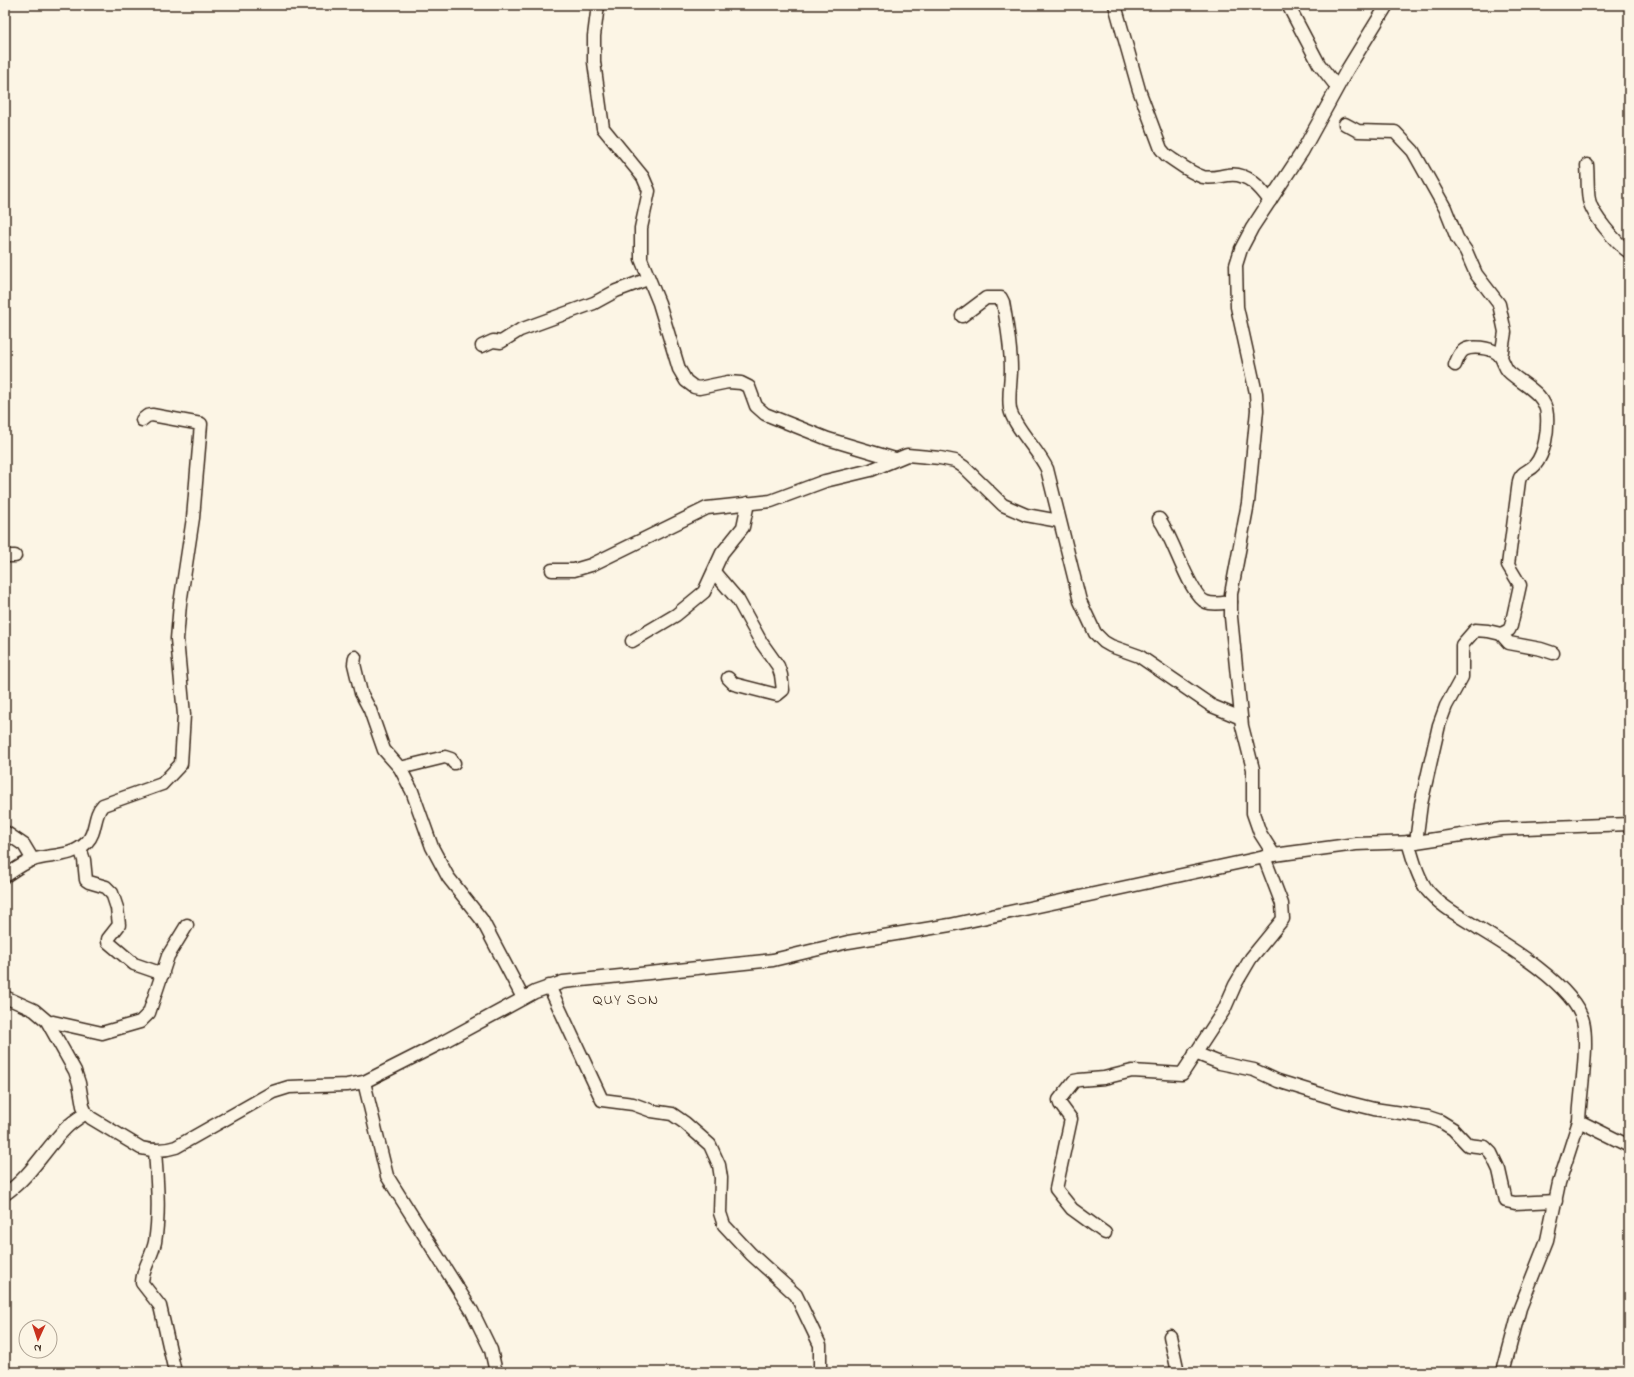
<svg xmlns="http://www.w3.org/2000/svg" width="1634" height="1377" font-family="'Indie Flower',sans-serif">
<style>
.lines{fill:none;stroke-linecap:round;stroke-linejoin:round}
.minor-casing{stroke:#3b2a1e;stroke-width:15}
.minor{stroke:#fcf5e5;stroke-width:12}
.labels{text-anchor:middle;dominant-baseline:central;stroke-width:4;stroke-linejoin:round;paint-order:stroke}
.quarter-label{font-size:15px;letter-spacing:1px;fill:#3b2a1e;stroke:#fcf5e5}
</style>
<rect width="100%" height="100%" fill="#fcf5e5"/>
<filter id="ink" filterUnits="userSpaceOnUse"><feTurbulence type="fractalNoise" baseFrequency=".025" numOctaves="2"/><feDisplacementMap in="SourceGraphic" scale="8" xChannelSelector="R" yChannelSelector="G"/><feConvolveMatrix kernelMatrix="1 2 1 2 8 2 1 2 1" color-interpolation-filters="sRGB"/></filter>
<g filter="url(#ink)">
<g class="lines">
<g class="minor-casing">
<g id="minor">
<polyline points="598,5 594,36 594,62 603,128 643,177 649,191 641,228 641,259 659,303 679,369 686,381 694,387 699,388 728,382 741,383 749,387 756,406 765,414 828,439 895,459"/>
<path d="M1115,5L1139,90L1161,149L1166,155C1177,162 1190,173 1203,177C1212,179 1219,176 1228,175C1247,172 1260,187 1270,201"/>
<polyline points="1288,5 1319,64 1337,87"/>
<polyline points="1345,124 1358,131 1395,132 1413,151 1445,208 1457,238 1466,251 1476,274 1499,304 1505,332 1501,357"/>
<path d="M1587,165C1588,176 1587,188 1589,200C1592,215 1617,244 1629,252"/>
<path d="M962,316L986,298H1001L1003,302C1007,324 1011,347 1011,369C1011,382 1008,397 1010,409C1013,426 1039,451 1047,469L1080,601L1095,633L1104,642L1111,646L1139,656L1212,706L1241,718"/>
<polyline points="482,346 493,341 501,342 520,330 594,303 616,291 648,279"/>
<path d="M1159,519C1172,534 1190,597 1206,602C1213,605 1223,603 1231,602"/>
<polyline points="5,556 15,556"/>
<polyline points="552,570 574,570 591,565 707,508 771,501 825,481 871,470 907,455 940,458 955,461 964,467 1003,505 1026,515 1059,521"/>
<polyline points="714,572 738,600 761,642 778,666 781,675 783,690 777,695 734,684 728,678"/>
<polyline points="1501,634 1509,643 1541,649 1553,653"/>
<polyline points="632,641 676,615 704,592 722,553 743,527 748,503"/>
<polyline points="355,657 354,664 361,693 370,710 384,750 400,768 412,791 432,847 448,877 482,920 523,998"/>
<polyline points="400,768 445,757 451,759 454,763"/>
<polyline points="5,832 24,845 33,860"/>
<path d="M1408,842C1413,858 1417,876 1427,890C1440,906 1461,917 1478,928C1508,946 1574,986 1583,1021C1589,1046 1580,1093 1579,1121L1629,1146"/>
<path d="M1416,842L1421,804L1439,725L1446,706L1462,677V645L1475,630L1488,631L1501,634L1509,630L1511,626L1520,585L1508,565L1519,481C1521,471 1529,472 1535,465C1545,453 1548,430 1547,415C1546,393 1521,384 1508,371C1503,365 1503,357 1497,353C1490,348 1472,345 1464,350C1459,353 1457,360 1455,365"/>
<polyline points="80,848 84,860 86,880 89,882 106,887 112,893 117,908 119,925 108,939 108,942 134,964 163,974"/>
<polyline points="1274,855 1260,833 1253,813 1253,769 1242,726 1231,617 1231,594 1248,503 1257,410 1256,393 1237,307 1236,265 1241,249 1252,228 1302,152 1347,70 1387,5"/>
<path d="M5,876C13,871 22,864 32,860C50,854 72,858 87,842C97,832 93,815 103,805L162,784L181,764L184,715L177,639L180,604L193,518L201,424L152,415L147,416L142,420"/>
<polyline points="549,986 602,1100 633,1104 652,1111 672,1114 685,1123 710,1145 719,1165 721,1178 720,1213 724,1225 751,1254 796,1295 820,1345 820,1372"/>
<path d="M5,997L34,1010L47,1021L75,1071L79,1083L83,1106L86,1113L91,1118L141,1148C153,1151 164,1151 176,1147L273,1092L289,1087L347,1085L364,1082L443,1042L535,992L563,982L773,960L848,942L950,925L1274,855L1356,844L1416,842L1501,829L1629,824"/>
<polyline points="52,1029 53,1022 102,1033 140,1022 149,1013 168,956 187,925"/>
<polyline points="1195,1053 1220,1063 1254,1070 1278,1081 1346,1102 1374,1109 1428,1117 1440,1121 1453,1129 1468,1145 1485,1147 1491,1153 1499,1170 1506,1201 1515,1203 1556,1201"/>
<polyline points="364,1082 387,1176 472,1311 491,1350 496,1372"/>
<path d="M155,1150C157,1181 160,1212 155,1242C152,1257 142,1269 142,1283L160,1306L175,1372"/>
<path d="M5,1194C31,1176 45,1149 66,1128C72,1122 80,1117 86,1113"/>
<polyline points="1105,1233 1072,1209 1056,1189 1071,1119 1060,1104 1059,1100 1074,1081 1079,1080 1104,1078 1132,1071 1182,1074 1224,1010 1235,985 1251,958 1283,919 1282,904 1264,857"/>
<polyline points="1170,1336 1178,1372"/>
<polyline points="1503,1372 1520,1308 1547,1240 1559,1183 1579,1121"/>
</g>
</g>
<use href="#minor" class="minor"/>
</g>
</g>
<g class="labels">
<g class="quarter-label">
<text x="626" y="1000">QUY SON</text>
</g>
</g>
<rect width="1634" height="1377" fill="none" stroke="#fcf5e5" stroke-width="20"/>
<rect x="10" y="10" width="1614" height="1357" fill="none" stroke="#3b2a1e" stroke-width="1.5" filter="url(#ink)"/>
<g transform="translate(38 1339) rotate(183)"><circle r="19" fill="#fcf5e5" stroke="#afa495"/>
<path d="M0-3L7 15L0 10L-7 15Z" fill="#c8321e"/>
<text y="-6" font-size="11" font-weight="bold" text-anchor="middle" fill="#3b2a1e">N</text>
</g>
</svg>
